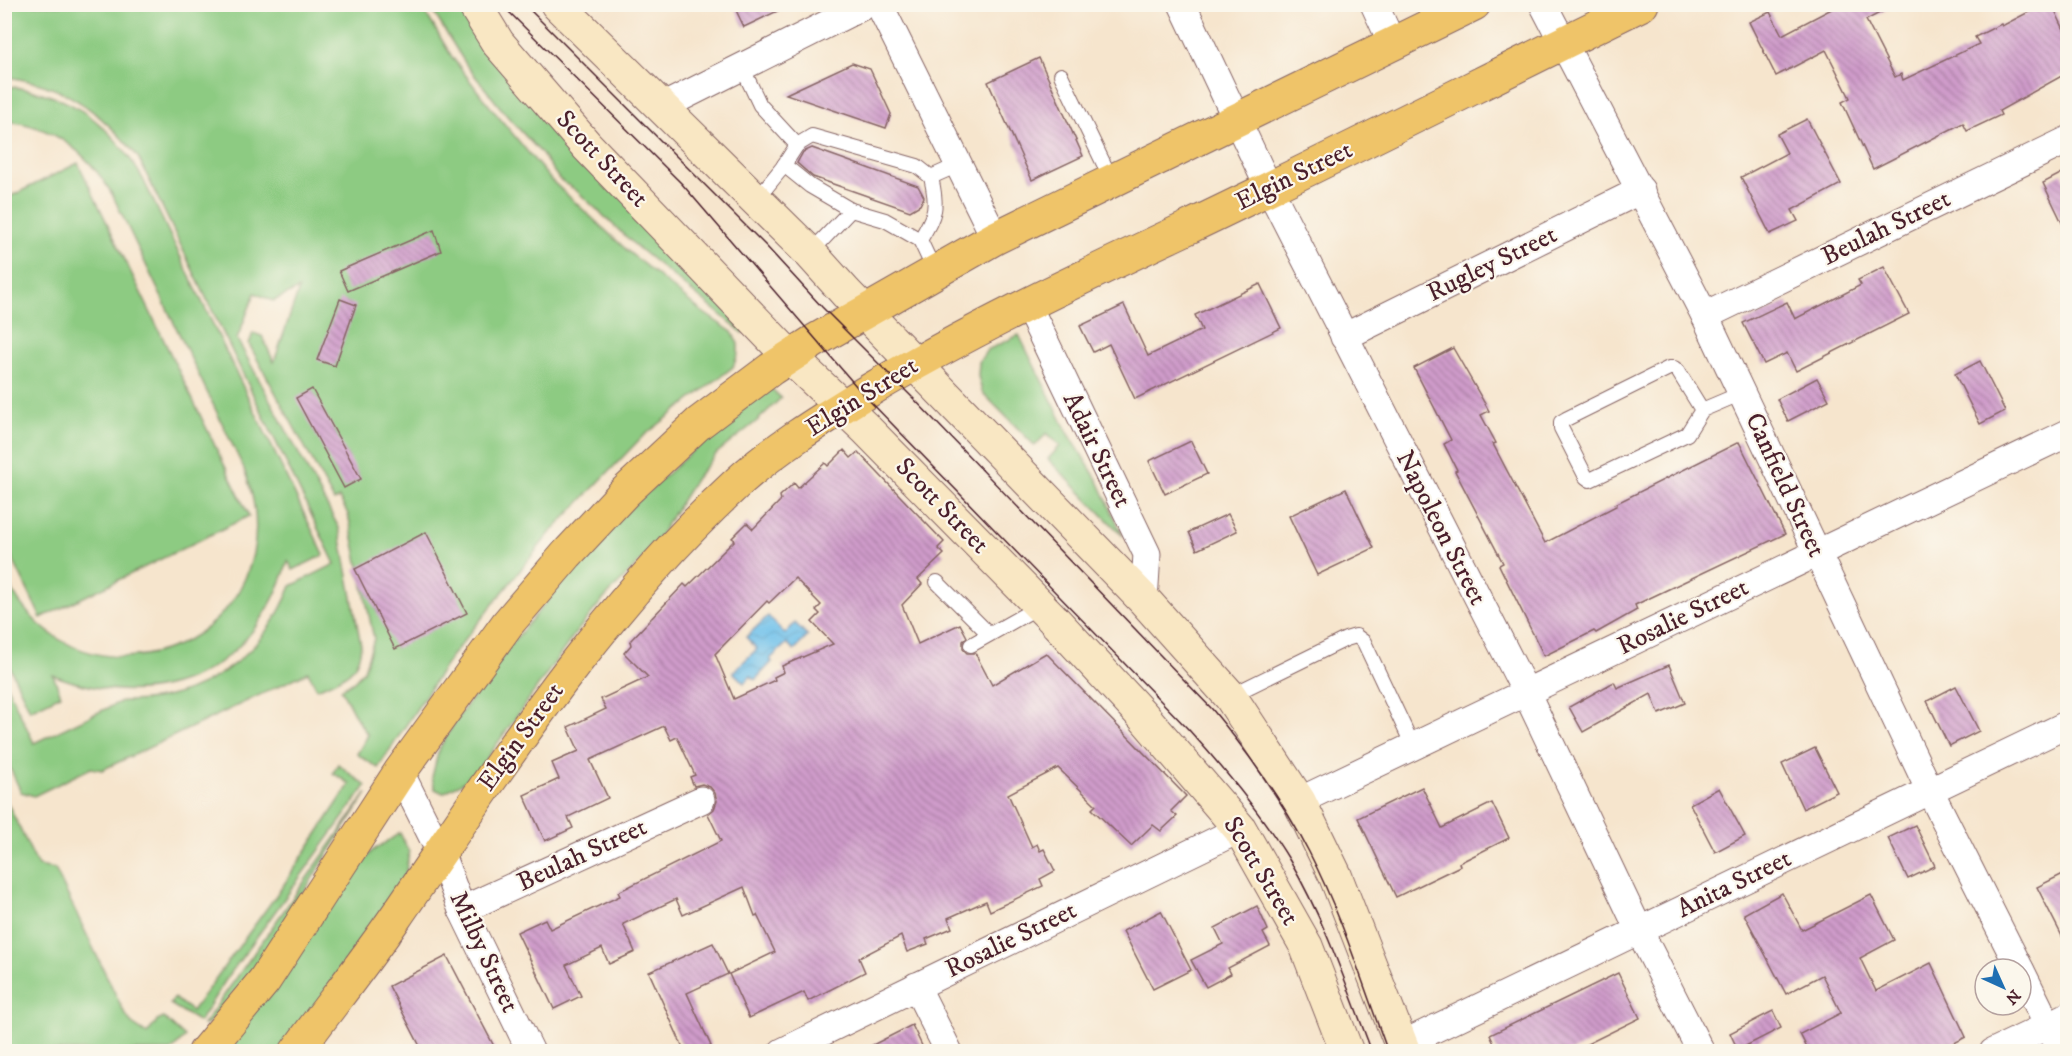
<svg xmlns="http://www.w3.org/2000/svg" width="2072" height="1056" font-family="'IM FELL DW Pica',serif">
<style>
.green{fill:#8dcb82;stroke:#6c7556;stroke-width:1.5}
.water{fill:url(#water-waves);stroke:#5c708b;stroke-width:1.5}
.building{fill:url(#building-back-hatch);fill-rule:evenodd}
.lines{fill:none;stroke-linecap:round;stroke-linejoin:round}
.lane-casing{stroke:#866464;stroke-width:16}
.street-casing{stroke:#866464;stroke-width:29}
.secondary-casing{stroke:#866464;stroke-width:35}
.primary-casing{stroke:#866464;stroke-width:35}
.lane{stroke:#fff;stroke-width:14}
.street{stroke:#fff;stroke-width:27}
.secondary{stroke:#f9e7c3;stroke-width:33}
.primary{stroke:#efc469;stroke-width:33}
.tram{stroke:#4a1f2b;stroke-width:1.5}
.labels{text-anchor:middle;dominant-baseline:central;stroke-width:4.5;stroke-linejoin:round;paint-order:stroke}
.street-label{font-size:26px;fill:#4a1f2b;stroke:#fbf7ec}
</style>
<defs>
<pattern id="water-waves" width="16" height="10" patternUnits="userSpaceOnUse" patternTransform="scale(1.5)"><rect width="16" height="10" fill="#6fc1eb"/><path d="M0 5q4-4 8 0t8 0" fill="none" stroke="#62a5ca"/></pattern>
<pattern id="building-back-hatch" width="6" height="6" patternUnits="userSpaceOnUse" patternTransform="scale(1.5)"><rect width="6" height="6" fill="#cf9bca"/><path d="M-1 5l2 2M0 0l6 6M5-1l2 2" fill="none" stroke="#aa7ea4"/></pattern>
</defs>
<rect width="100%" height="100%" fill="#fbf7ec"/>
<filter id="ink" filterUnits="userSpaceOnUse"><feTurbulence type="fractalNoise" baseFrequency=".0167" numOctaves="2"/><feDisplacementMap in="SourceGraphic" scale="12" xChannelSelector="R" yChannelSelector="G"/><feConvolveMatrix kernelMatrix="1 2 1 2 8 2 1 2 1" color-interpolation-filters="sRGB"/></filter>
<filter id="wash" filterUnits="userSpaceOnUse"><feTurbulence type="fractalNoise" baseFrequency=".008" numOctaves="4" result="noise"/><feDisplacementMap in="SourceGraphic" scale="24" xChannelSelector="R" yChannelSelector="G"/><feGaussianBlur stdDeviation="1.35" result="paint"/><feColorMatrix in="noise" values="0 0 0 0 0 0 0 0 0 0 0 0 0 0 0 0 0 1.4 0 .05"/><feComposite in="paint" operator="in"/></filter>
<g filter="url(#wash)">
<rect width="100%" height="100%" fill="#f6e5cd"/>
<g class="green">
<path d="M5,5H421L452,57L483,98L551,180L630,253L701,311L732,332L738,344V354L733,367L641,438L550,533L450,658L378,768L357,754L368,735L357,719L341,689L354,681L364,670L374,639L348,514L339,498L334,501L249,344L253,333L262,336L274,362L299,289L273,301L255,293L237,339L339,528L361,645C359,674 341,678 317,689L308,672L102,770L91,768L34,796L21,792L5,757L4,680L34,743L122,701C199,703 263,657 291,586L335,564L138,157C101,112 64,83 5,77Z"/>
<polygon points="429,5 460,5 745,331 743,333 637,247 578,192 559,179 541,153 508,117 467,66"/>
<path d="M5,86C71,93 110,122 143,179L324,555L293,570L288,561C255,671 160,717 53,675L61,695L30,710L5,657V577C81,735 309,637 244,469L112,194C88,153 53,125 5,121Z"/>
<polygon points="78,163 249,516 41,618 5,543 5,199"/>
<polygon points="1019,335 1067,431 1098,481 1123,536 1048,459 1060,446 1047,433 1035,446 982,392 978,376 979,362 987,350"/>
<polygon points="771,388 781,398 757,421 717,453 696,478 650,551 600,603 574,635 480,768 464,782 443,793 435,789 432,777 439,749 456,720 513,642 609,527 735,412"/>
<polygon points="338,764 366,786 227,978 199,1022 170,1004 174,998 192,1011 283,886 350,784 333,773"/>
<polygon points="367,793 251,974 207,1025 203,1025"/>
<polygon points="5,802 7,802 38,866 55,869 124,1012 132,1024 147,1034 157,1021 164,1018 185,1037 171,1051 5,1051"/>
<polygon points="400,833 409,852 405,878 286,1051 224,1052 344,887 372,851"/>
</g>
<polygon class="water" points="768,616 785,634 795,623 808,636 794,650 787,643 770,659 772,662 755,680 751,676 744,683 733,672 757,649 746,637"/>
<g id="blocks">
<g class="building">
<polygon points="733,4 792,4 744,27"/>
<polygon points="1841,4 1897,4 1866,20 1895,77 1901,74 1903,80 1979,44 1975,37 2001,24 2002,26 2044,4 2052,4 2067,36 2067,73 1999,111 2001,115 1967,131 1963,123 1873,169 1842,102 1850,98 1826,50 1776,76 1749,22 1770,12 1782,35"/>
<polygon points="1039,58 1083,156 1032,180 988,82"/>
<polygon points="852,63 870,69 891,114 886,128 786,94"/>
<polygon points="1807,119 1841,184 1792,210 1798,221 1770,234 1741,177 1787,153 1777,134"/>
<polygon points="812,148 918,186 924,197 920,205 910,211 813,177 797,163 803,152"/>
<polygon points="2062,173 2067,184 2067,233 2043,183"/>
<polygon points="434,230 441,251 348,291 339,271"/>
<polygon points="1884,267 1909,314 1796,371 1787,353 1764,364 1743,323 1787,302 1795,319 1861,285 1858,280"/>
<polygon points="1260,284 1281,328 1135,399 1109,344 1093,352 1080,326 1124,305 1148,356 1202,330 1195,315"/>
<polygon points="340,299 356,305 335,366 317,360"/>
<polygon points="1453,348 1489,411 1481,415 1496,443 1493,444 1545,543 1616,506 1615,504 1739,442 1785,534 1635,605 1637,610 1596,633 1594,631 1544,656 1499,565 1503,563 1455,471 1457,470 1444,444 1451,440 1414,368"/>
<polygon points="1980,361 2005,411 1980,424 1955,374"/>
<polygon points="1817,378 1829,400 1788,421 1777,399"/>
<polygon points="312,389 361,479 344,488 296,398"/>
<polygon points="1191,441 1207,474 1165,494 1149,461"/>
<path d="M844,450L851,458L858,452L944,542L938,548L944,554L918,579L922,584L902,605L918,644L960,624L967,637L963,641V649L967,653H975L992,685L1046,653L1186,796L1171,811L1177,816L1161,831L1153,825L1131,846L1092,809L1096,805L1058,768L1008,794L1032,847L1037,844L1040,851L1044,849L1055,871L1040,879L1043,886L990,911L986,901L948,918L952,928L926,939L928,944L907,952L901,936L859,958L865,972L808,1001L804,992L749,1018L729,974L775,952L757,915L755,916L744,887L683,915L676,899L623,924L635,952L609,964L602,948L566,965L581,996L554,1009L517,932L545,919L550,929L620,896L618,892L721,841L708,814L714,809L717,801L715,793L710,787L702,784L694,786L690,777L695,775L677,737L671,740L664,726L590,760L608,798L568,817L573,828L545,841L524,795L559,779L552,763L579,751L568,727L606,709L601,699L648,677L624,653L631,645L630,641L684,584L687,587L735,540L732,538L747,523L753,529L781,500L780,496L794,483L798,488L825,463L828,466ZM795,578L821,605L816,610L820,614L812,622L833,644L782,666L784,672L774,677L775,680L734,699L715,654L767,601L769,603Z"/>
<polygon points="1346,489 1374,548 1317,575 1289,516"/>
<polygon points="1228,514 1237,531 1197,550 1189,532"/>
<polygon points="426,532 467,613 395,649 355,569"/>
<polygon points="1669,665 1685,703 1659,714 1651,694 1583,732 1569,707 1614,682 1617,688"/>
<polygon points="1956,686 1979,731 1949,746 1927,701"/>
<polygon points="1815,748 1837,792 1803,809 1782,764"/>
<polygon points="1422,787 1442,828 1492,803 1509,838 1459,863 1460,866 1396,897 1358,818"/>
<polygon points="1719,788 1745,836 1715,852 1690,804"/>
<polygon points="1915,825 1935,866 1908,879 1888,838"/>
<polygon points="2067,872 2067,946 2037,887"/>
<polygon points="1782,893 1802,930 1871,895 1894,940 1860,958 1876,991 1931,963 1966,1037 1937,1052 1809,1052 1800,1034 1841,1013 1822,975 1786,994 1744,914"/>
<polygon points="1257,906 1268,930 1263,933 1270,946 1228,968 1231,974 1206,987 1191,960 1223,944 1215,928"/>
<polygon points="1161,911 1191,970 1153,989 1123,931"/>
<polygon points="713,943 728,974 687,993 711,1046 699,1052 685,1052 649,972"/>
<polygon points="447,956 497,1052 423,1052 389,986"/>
<polygon points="1618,973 1640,1018 1571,1052 1498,1052 1490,1035"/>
<polygon points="1773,1011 1781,1028 1738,1050 1730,1033"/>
<polygon points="912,1025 925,1052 859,1052"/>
</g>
</g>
</g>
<g filter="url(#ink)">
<use href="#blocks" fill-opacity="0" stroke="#866464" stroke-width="1.5"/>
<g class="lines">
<g class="lane-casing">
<g id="lane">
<polyline points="742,67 760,105 797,145"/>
<polyline points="1061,75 1112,181"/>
<polyline points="784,165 810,186 851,210"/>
<polyline points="756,200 782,168 797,145 812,136 917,166 931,177 958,165"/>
<path d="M920,240C936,213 938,208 931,177"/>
<polyline points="810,253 851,210 885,220 920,240 935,272"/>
<polyline points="1702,410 1678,371 1674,368 1669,368 1566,419 1561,422 1561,428 1586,477 1590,480 1687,434 1702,410 1742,393"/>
<polyline points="937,582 989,634"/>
<polyline points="971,645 1040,606"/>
<polyline points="1230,696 1346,639 1356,636 1364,642 1413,746"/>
</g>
</g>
<g class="street-casing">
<g id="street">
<polyline points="879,4 995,238"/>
<polyline points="1182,4 1269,188 1526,692 1639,930 1701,1052"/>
<polyline points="1374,4 1392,43"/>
<polyline points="1543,4 1705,316 1930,791 2020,969"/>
<polyline points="662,107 867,4"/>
<polyline points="1027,304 1147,554 1144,600"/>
<polyline points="1705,316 2068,140"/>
<polyline points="1344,337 1641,190"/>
<polyline points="400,772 440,852 462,910 531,1052"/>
<polyline points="1299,801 2068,433"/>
<polyline points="462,910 701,800"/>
<polyline points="2021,971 2061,1052"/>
<polyline points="916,986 949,1052"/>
<polyline points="1401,1045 2068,724"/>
<polyline points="782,1052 1240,829"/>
<polyline points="1993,1052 2068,1016"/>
</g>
</g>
<g class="secondary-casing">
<g id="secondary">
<polyline points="474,4 498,43 587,146 790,357 865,428 1053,619 1143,716 1240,829 1306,946 1347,1052"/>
<polyline points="557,4 810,253 846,293 1144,600 1230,696 1299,801 1335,875 1404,1052"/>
</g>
</g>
<g class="primary-casing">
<g id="primary">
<polyline points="205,1052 264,981 400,772 508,623 567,554 624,493 699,423 771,369 816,340 995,238 1474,4"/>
<path d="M296,1052C329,1007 364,963 395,918C500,766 600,610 736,484C774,449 821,420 865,393C968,331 1076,280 1185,229C1338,156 1489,79 1642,4"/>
</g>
</g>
<use href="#lane" class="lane"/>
<use href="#street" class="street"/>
<use href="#secondary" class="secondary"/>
<use href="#primary" class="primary"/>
<g class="tram">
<path d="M501,4L682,184L863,394L1189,730C1226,771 1262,814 1290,861C1325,921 1347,987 1372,1052"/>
<path d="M524,4L767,247L822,307L913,398L1212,709C1249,754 1283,801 1309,852C1342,916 1363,985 1388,1052"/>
</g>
</g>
</g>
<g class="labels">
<g class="street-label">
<text transform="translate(602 159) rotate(47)">Scott Street</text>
<text transform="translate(1294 176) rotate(-26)">Elgin Street</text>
<text transform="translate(1886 228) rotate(-26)">Beulah Street</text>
<text transform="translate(1492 264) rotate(-26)">Rugley Street</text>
<text transform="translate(862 397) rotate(-32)">Elgin Street</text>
<text transform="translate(1097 450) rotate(64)">Adair Street</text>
<text transform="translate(1785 485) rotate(65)">Canfield Street</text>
<text transform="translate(942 506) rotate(46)">Scott Street</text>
<text transform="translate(1441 528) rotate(63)">Napoleon Street</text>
<text transform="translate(1683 617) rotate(-26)">Rosalie Street</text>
<text transform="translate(521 737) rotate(-54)">Elgin Street</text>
<text transform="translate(582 855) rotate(-25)">Beulah Street</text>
<text transform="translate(1261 871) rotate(59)">Scott Street</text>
<text transform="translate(1734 884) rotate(-26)">Anita Street</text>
<text transform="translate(1011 940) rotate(-26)">Rosalie Street</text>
<text transform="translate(484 952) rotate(65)">Milby Street</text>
</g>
</g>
<rect width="2072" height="1056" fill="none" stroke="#fbf7ec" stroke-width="24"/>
<g transform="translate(2003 987) rotate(135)"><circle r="28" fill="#fbf7ec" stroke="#b4a19f" stroke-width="1.5"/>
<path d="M0-4.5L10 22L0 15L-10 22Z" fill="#1f6fb2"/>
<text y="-9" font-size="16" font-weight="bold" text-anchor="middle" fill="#4a1f2b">N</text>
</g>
</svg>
